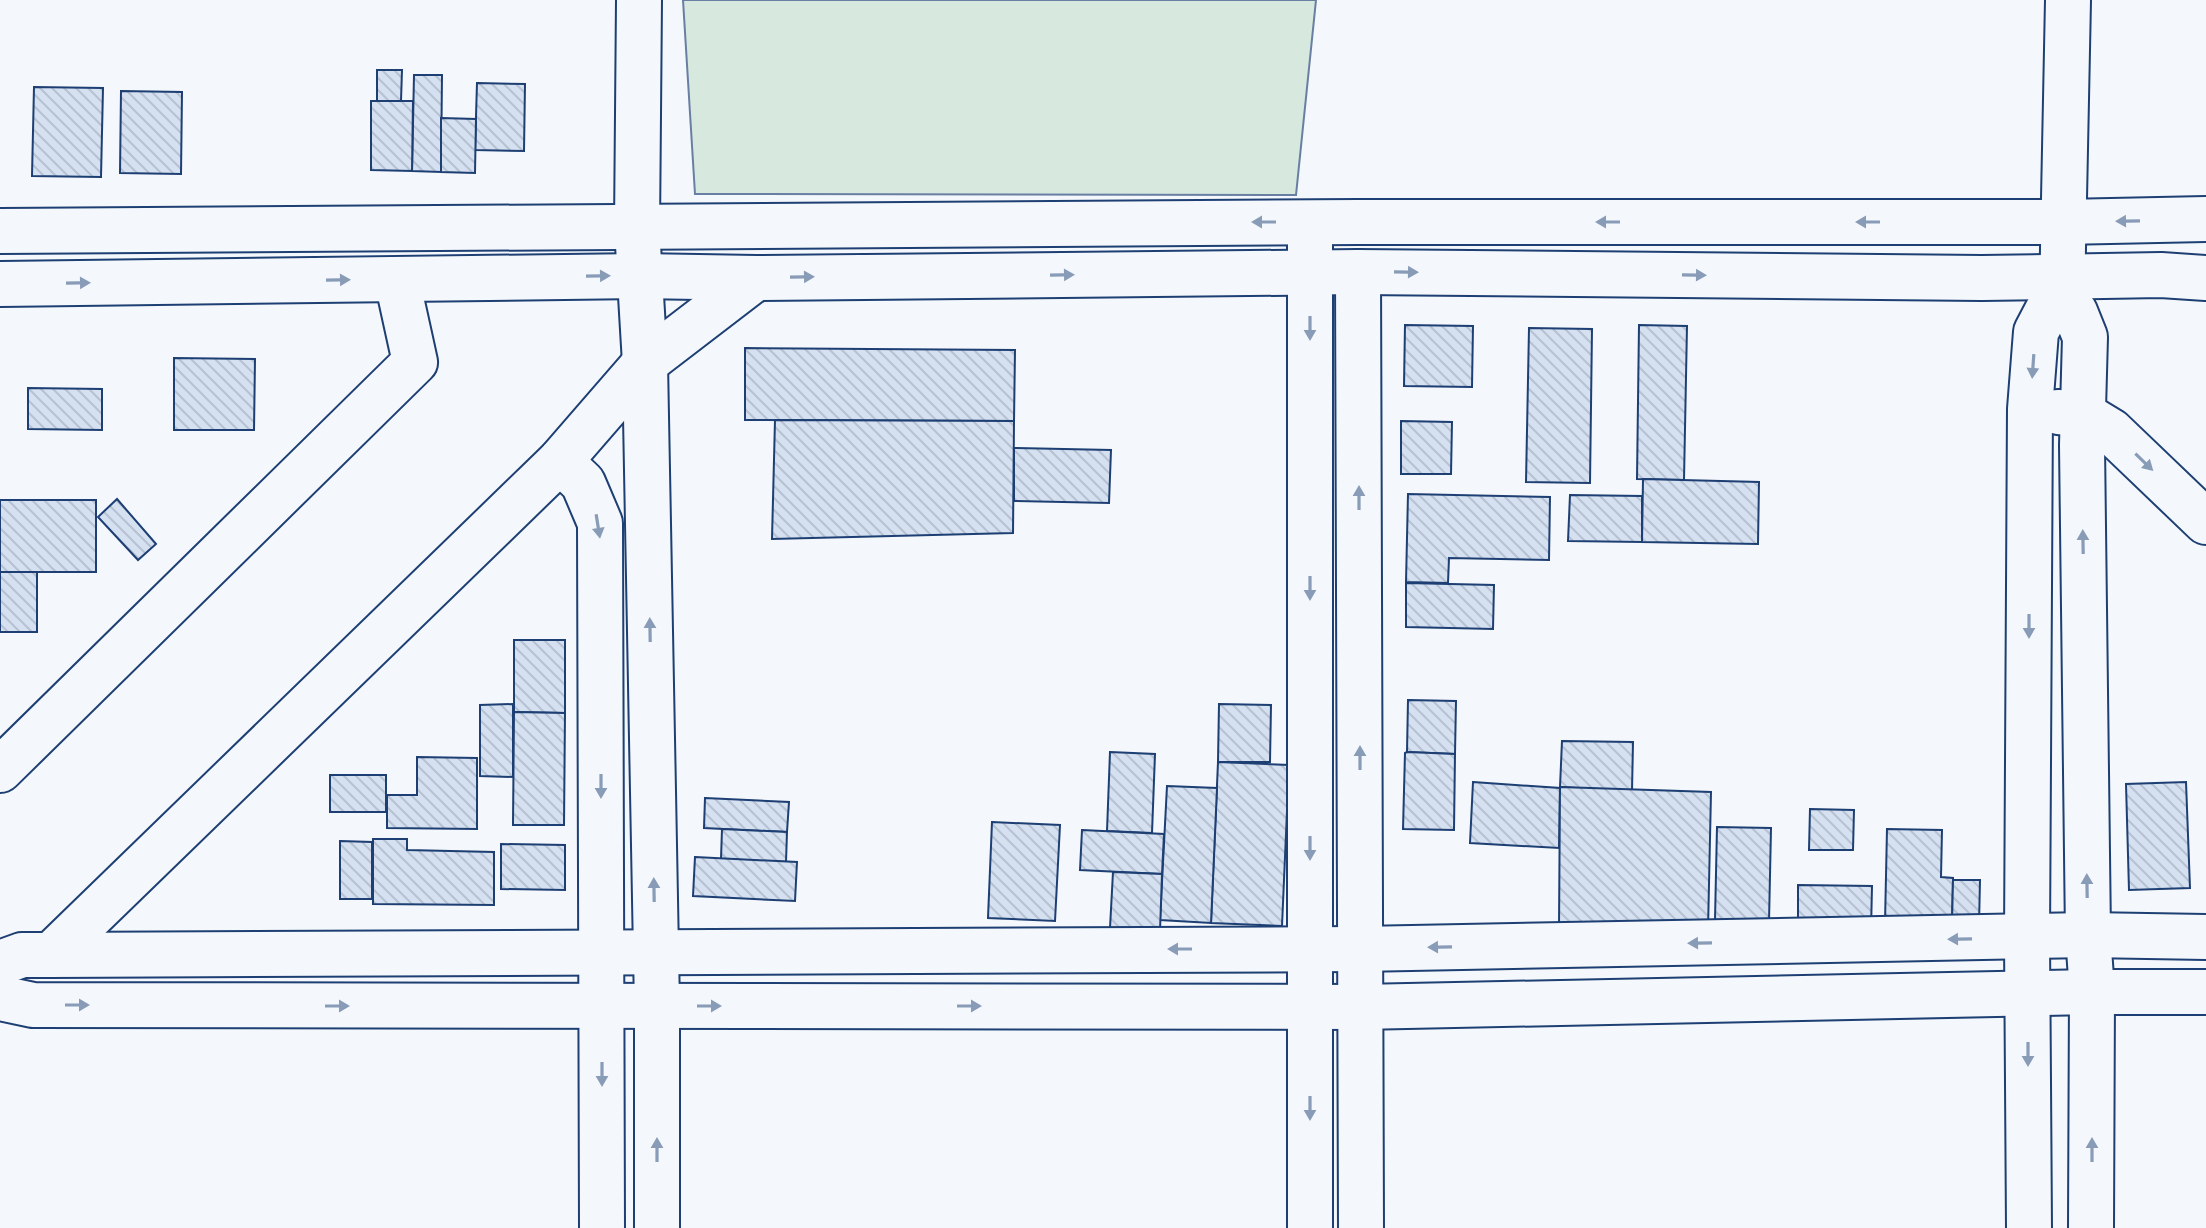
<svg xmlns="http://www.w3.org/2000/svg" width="2206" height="1228" font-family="Commissioner,sans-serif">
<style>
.park{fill:#d7e8df;stroke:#687fa3;stroke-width:2}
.building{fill:url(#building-back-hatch);stroke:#1d3f73;stroke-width:2}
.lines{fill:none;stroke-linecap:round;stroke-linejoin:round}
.minor-casing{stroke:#1d3f73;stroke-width:48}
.minor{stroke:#f4f7fb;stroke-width:44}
.oneway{fill:#889bb7}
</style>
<defs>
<pattern id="building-back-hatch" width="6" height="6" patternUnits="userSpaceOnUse" patternTransform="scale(2)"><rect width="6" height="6" fill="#d5e0f0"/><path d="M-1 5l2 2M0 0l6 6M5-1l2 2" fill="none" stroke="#b6c1d1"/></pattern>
</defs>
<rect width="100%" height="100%" fill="#f4f7fb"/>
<polygon class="park" points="683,0 1316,0 1296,195 695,194"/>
<g class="building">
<polygon points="377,70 402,70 401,101 377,101"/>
<polygon points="414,75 442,75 441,172 412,171"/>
<polygon points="477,83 525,84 524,151 475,150"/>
<polygon points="34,87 103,88 101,177 32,176"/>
<polygon points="121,91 182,92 181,174 120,173"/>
<polygon points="371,101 413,101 412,171 371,170"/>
<polygon points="441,118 476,119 475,173 441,172"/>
<polygon points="1405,325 1473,326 1472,387 1404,386"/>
<polygon points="1639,325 1687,326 1684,480 1637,479"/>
<polygon points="1529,328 1592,329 1590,483 1526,482"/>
<polygon points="745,348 1015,350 1014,421 745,420"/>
<polygon points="174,358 255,359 254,430 174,430"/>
<polygon points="28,388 102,389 102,430 28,429"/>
<polygon points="775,420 1014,421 1013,533 772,539"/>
<polygon points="1401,421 1452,422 1451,474 1401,474"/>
<polygon points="1014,448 1111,450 1109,503 1014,501"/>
<polygon points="1643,479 1759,482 1758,544 1642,542"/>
<polygon points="1408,494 1550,497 1549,560 1449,558 1448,583 1406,582"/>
<polygon points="1570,495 1642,496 1642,542 1568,541"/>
<polygon points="117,499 156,544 138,560 98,517"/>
<rect x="0" y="500" width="96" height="72"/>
<rect x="0" y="572" width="37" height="60"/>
<polygon points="1406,583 1494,585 1493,629 1406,627"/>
<polygon points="514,640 565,640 565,713 514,712"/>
<polygon points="1408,700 1456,701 1455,754 1407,752"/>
<polygon points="513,704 513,777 480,776 480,705"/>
<polygon points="1219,704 1271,705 1270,762 1218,762"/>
<polygon points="514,712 565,713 564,825 513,825"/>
<polygon points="1562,741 1633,742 1632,791 1560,787"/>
<polygon points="1110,752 1155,754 1152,833 1107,831"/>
<polygon points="1407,752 1455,754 1454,830 1403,829 1405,753"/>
<polygon points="417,757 477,758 477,829 387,828 387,795 417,795"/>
<polygon points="1218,762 1289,765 1282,926 1211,923"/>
<rect x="330" y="775" width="56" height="37"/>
<polygon points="1473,782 1560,788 1559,848 1470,843"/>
<polygon points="2186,782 2190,888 2129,890 2126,784"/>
<polygon points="1167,786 1217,788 1211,923 1160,920"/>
<polygon points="1560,787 1711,792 1708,930 1559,927"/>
<polygon points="705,798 789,802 787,832 704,828"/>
<polygon points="1810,809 1854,810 1853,850 1809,850"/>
<polygon points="992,822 1060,825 1055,921 988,918"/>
<polygon points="1717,827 1771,828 1769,922 1715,920"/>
<polygon points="722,829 787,832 786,862 721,859"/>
<polygon points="1887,829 1942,830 1941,877 1953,878 1952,924 1885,923"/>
<polygon points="1082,830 1164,834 1162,874 1080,870"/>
<polygon points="373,839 407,839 407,850 494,852 494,905 373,904"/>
<polygon points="340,841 372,842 372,899 340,899"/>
<polygon points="501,844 565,845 565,890 501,889"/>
<polygon points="695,857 797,862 795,901 693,896"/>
<polygon points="1113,872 1162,874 1160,931 1110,928"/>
<polygon points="1953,880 1980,880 1979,925 1952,924"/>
<polygon points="1798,885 1872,886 1871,931 1798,929"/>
</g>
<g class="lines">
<g class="minor-casing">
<g id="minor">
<polyline points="639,0 637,228 645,363 657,1006 657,1228"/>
<polyline points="2068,0 2062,298 2075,312 2085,337 2082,445 2088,935 2092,992 2091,1228"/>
<polyline points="0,231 1359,222 2063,222 2206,219"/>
<polyline points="1310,244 1310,1228"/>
<polyline points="1358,272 1361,1228"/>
<polyline points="0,284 640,276 756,278 1358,272 1982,278 2161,275 2206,278"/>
<polyline points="2058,412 2083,414 2111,431 2206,522"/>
<polyline points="560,461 583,483 600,523 602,1228"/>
<polyline points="0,770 415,362 397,280"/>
<polyline points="51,955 560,461 645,363 756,278"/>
<polyline points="0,963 22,955 51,955 1360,949 2088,935 2206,937"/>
<polyline points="0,998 33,1005 1360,1007 2092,992 2206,992"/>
<polyline points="2029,1228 2027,938 2030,409 2036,332 2047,311 2062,298"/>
</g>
</g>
<use href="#minor" class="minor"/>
</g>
<defs><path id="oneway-solid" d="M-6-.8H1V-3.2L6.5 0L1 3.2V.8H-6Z" transform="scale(2)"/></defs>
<g class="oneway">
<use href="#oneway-solid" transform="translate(2128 221) rotate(179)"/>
<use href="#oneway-solid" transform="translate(1264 222) rotate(180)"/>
<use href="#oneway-solid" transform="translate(1608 222) rotate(-180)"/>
<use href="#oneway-solid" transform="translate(1868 222) rotate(-180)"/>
<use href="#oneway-solid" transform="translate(1406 272) rotate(1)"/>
<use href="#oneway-solid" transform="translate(1062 275) rotate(-1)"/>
<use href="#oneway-solid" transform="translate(1694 275) rotate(1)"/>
<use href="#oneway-solid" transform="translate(598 276) rotate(-1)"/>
<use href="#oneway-solid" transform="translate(802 277) rotate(-1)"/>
<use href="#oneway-solid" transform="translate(338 280) rotate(-1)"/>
<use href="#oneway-solid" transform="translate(78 283) rotate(-1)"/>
<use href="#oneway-solid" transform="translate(1310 328) rotate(90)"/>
<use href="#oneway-solid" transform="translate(2033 366) rotate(94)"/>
<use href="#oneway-solid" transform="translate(2144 462) rotate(44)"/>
<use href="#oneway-solid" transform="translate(1359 498) rotate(-90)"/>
<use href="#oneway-solid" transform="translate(598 526) rotate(81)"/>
<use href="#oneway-solid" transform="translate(2083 542) rotate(-91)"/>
<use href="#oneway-solid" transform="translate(1310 588) rotate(90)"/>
<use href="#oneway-solid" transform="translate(2029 626) rotate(90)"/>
<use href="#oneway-solid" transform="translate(650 630) rotate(-91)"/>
<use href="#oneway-solid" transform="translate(1360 758) rotate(-90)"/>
<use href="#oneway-solid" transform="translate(601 786) rotate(90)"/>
<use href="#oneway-solid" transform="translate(1310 848) rotate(90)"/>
<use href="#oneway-solid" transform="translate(2087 886) rotate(-91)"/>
<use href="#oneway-solid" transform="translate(654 890) rotate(-91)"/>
<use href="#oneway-solid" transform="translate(1960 939) rotate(179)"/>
<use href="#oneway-solid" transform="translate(1700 943) rotate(179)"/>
<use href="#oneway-solid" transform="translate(1440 947) rotate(179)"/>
<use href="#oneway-solid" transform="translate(1180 949) rotate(180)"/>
<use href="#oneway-solid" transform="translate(77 1005)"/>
<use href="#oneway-solid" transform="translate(337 1006)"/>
<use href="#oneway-solid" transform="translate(709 1006)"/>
<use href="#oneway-solid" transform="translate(969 1006)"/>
<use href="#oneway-solid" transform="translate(2028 1054) rotate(90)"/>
<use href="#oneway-solid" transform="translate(602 1074) rotate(90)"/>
<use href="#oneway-solid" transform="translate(1310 1108) rotate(90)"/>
<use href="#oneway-solid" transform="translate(657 1150) rotate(-90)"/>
<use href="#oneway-solid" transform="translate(2092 1150) rotate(-90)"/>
</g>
</svg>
